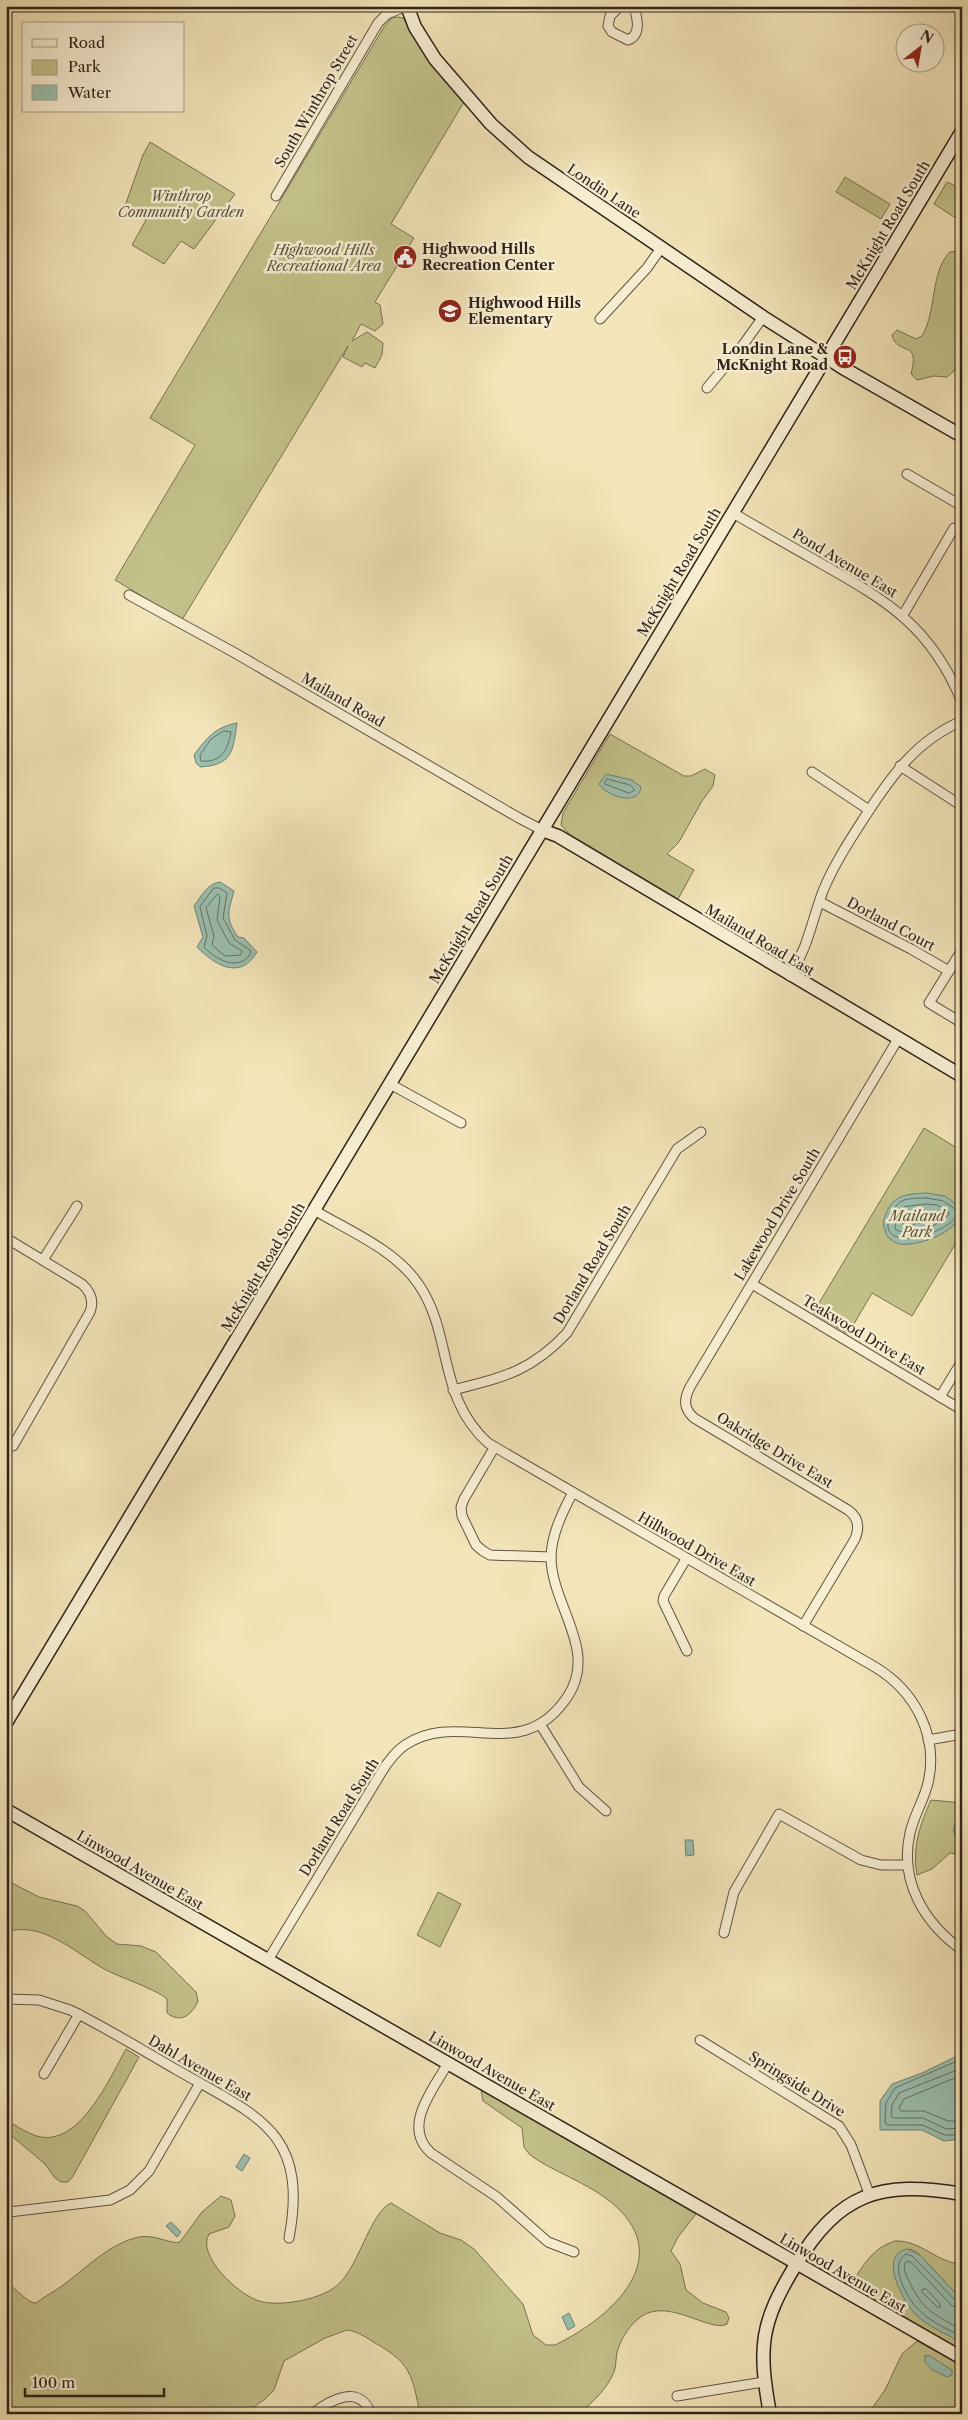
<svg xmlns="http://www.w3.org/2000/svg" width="968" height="2420" font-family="'Libre Caslon Text',serif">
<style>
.green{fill:#c3c28a;stroke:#797252}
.water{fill:#9bbfaf;stroke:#708173}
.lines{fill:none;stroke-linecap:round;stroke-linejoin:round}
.shore{stroke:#657164;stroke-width:1}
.street-casing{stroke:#605442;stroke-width:11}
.secondary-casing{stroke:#2f231a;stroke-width:15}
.street{stroke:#f7eed2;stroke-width:9}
.secondary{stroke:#f7eed2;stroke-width:12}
.labels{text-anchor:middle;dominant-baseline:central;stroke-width:5;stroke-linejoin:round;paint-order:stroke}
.street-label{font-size:14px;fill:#2f231a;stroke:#f7eed2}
.park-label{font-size:14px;font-style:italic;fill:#5b533c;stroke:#f7eed2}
.poi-label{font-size:14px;font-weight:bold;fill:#2f231a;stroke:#f7eed2;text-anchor:start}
</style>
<rect width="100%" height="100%" fill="#f3e5b9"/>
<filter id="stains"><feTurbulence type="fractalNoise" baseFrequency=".004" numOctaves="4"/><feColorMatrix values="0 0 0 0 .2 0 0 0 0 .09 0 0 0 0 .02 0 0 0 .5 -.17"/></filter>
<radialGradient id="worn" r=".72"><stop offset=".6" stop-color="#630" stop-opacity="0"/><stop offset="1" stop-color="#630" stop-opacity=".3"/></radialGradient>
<g class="green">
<polygon points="397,17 403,18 424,53 464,102 391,224 414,238 375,302 380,305 383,324 375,331 361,324 352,341 367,332 383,343 382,355 375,368 365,363 362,367 343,357 348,346 182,620 115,580 195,445 150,418 384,27 392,18"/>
<polygon points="150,142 235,194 194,249 181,241 164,264 132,245 146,220 125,206 143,155"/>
<polygon points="845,177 890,204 881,219 836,192"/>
<polygon points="947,182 962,189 962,222 934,204"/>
<path d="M958,251L962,252V357L953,372L947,377L934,376L917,380L911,374C921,338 897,357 892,335L897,330L916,339L922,336C937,311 930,272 950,252Z"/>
<polygon points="610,734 684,776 691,776 705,769 715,775 713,786 702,801 679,842 667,854 694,870 678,899 569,834 561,825 563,813"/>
<polygon points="924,1128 962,1151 962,1233 912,1316 872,1293 848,1334 813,1313"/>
<path d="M931,1800L962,1803V1819L955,1824V1836L962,1840V1855L950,1853L932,1869L917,1875C912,1847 920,1825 931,1800Z"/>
<path d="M6,1880L39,1897L77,1906L85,1911L107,1937L117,1944L141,1946L156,1952L196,1992L198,2001C192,2015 181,2024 167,2013V2000L165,1997C147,1986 127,1980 108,1971C77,1955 44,1920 6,1932Z"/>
<polygon points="438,1892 461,1904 440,1947 417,1935"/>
<path d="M126,2049L139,2057L73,2176L68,2182H61L55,2178L45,2164L6,2131V2120C17,2126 29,2135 41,2137C81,2144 111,2076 126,2049Z"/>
<path d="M481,2090L696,2214L678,2237L671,2251L680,2264L686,2290L703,2303L726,2312L729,2318L727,2324C710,2333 670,2298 642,2316C631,2323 622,2337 618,2349C615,2357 617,2365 614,2372C607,2389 593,2401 580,2414H550L525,2408L488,2414H420C412,2375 411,2363 375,2343C367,2338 357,2331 347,2330L325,2338L284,2361L274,2390L265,2399L244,2414H6V2282C15,2287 28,2304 36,2303C44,2297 53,2292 62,2286C85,2269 110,2243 139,2237C155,2234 172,2245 180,2242L202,2212L221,2196L231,2200L235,2216L229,2227L209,2234C196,2256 239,2295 259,2301C279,2307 317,2300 334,2288C358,2272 369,2213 391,2203L440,2233L461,2240L474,2249L523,2304L533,2335L546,2345H555C613,2317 681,2255 607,2199C583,2181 554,2172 530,2155L524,2147L522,2128L483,2101Z"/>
<path d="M895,2241C921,2240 937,2263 962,2264V2300L920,2255L911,2249L896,2279L915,2313L962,2343V2350L850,2286C862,2267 872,2248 895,2241Z"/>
<polygon points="917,2341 962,2366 962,2414 868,2414 885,2390 902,2354"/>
</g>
<g class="water">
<path d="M237,723C233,752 232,765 200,767L196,763L194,755C207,737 216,727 237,723Z"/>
<path d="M606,774L632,780L641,787C639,807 606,796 599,784Z"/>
<path d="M220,882L234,891C228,913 225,918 238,937L244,938L257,952C240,981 215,965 197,947L203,937L194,906C202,895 207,884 220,882Z"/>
<path d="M927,1193L945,1196L960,1207C966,1230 918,1247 900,1244C895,1243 891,1240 887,1236L883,1224C889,1196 902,1194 927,1193Z"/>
<polygon points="962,1819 962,1840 953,1832 955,1824"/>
<polygon points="685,1840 693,1840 694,1855 686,1856"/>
<polygon points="959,2055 962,2059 962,2139 944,2141 922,2130 880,2130 880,2101 892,2084 922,2073"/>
<polygon points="244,2154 250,2158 242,2171 236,2167"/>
<polygon points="171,2222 181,2232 177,2237 166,2226"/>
<path d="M908,2249L920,2255L962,2300V2343C947,2334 928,2327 915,2314C903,2301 877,2254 908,2249Z"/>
<polygon points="569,2313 575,2326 568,2330 562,2317"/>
<polygon points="925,2355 930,2356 952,2370 952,2375 947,2377 931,2369 925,2362"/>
</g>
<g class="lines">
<g class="shore">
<path d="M224,731L231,732C228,750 221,763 201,761L200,755L211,739Z"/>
<polygon points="607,779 630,785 635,790 629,793 605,784"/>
<path d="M214,888H220L227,893L223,918L235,940L250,950L251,953C239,973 215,959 204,947L207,936L200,907Z"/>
<polygon points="218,894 220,897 217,920 229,943 242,951 241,955 225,956 212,945 214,936 206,908"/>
<path d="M927,1198L943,1201L958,1211V1214C955,1217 954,1220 950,1223C939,1232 901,1247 890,1232C883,1223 895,1203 904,1200C911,1198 920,1198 927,1198Z"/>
<path d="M927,1204L937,1205L949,1212V1214C940,1226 908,1238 895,1229L896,1219L904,1207Z"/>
<path d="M931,1212L933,1216C925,1221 912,1227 903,1224L908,1213Z"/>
<polyline points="962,2061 957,2061 895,2088 886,2103 885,2122 887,2125 922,2125 945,2135 962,2135"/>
<polyline points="962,2068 899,2093 892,2105 891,2116 894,2118 923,2118 946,2129 962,2128"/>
<polyline points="962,2075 904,2099 899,2108 901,2111 924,2111 948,2121 962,2121"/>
<polygon points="923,2289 926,2289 940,2304 940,2307 937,2307 922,2292"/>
<path d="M962,2302L956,2301L912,2256L906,2254C887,2265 909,2302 921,2312C933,2323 948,2329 962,2337"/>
<path d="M962,2309L952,2306L912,2263L908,2261L905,2263C903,2269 906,2275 909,2281C923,2311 934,2314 962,2330"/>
</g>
<g class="street-casing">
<g id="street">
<path d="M620,6L610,16L608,26L612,32L628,40C642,35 637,17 634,6"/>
<polyline points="276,196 378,23 387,14 407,6"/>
<polyline points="600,319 647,268 661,248"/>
<polyline points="707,388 743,345 763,317"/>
<polyline points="907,474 962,506"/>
<path d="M733,513C762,530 792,547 822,564C889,602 931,627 962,702"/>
<polyline points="129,595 235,653 519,818 542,830"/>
<polyline points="903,615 954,528"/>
<polyline points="900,766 962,806"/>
<polyline points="812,772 869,810"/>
<polyline points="820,902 911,949 949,971"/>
<polyline points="962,950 929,1003 962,1023"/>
<path d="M790,976C809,945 811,923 823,891C834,864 850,840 866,815C892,775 917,740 962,721"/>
<polyline points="390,1084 461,1123"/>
<path d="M314,1210C349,1231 396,1250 419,1285C453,1335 437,1397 488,1443L875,1667C915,1691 939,1736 928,1783C924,1800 914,1815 910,1833C899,1881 924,1923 962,1950"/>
<path d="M6,1238L82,1284C91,1292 94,1301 90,1312L13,1446"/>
<polyline points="43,1260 77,1206"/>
<polyline points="752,1284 962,1410"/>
<path d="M453,1390C504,1377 530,1372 567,1333L677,1149L701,1132"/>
<polyline points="940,1397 962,1361"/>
<polyline points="494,1448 464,1499 461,1507 462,1516 476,1545 483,1551 490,1555 551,1557"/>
<polyline points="686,1559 664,1596 663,1601 687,1651"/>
<path d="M803,1626L855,1539C860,1527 858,1517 848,1510L694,1418C683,1408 684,1399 690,1387L898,1039"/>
<polyline points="540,1724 579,1787 606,1811"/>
<polyline points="928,1740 962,1734"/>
<polyline points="724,1933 734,1892 779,1814 861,1860 881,1865 908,1865"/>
<path d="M268,1960L381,1773C387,1763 395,1752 405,1745C461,1708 521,1767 568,1696C598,1650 552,1606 551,1558C551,1536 562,1513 572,1494"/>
<path d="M6,1999L39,2000L70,2010C107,2028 142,2050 177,2070C257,2116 309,2131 289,2238"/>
<polyline points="700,2040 839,2126 851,2145 870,2196"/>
<path d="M448,2063C434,2089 401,2126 431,2153L497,2197L548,2242L574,2252"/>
<polyline points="44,2074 79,2014"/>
<polyline points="9,2212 110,2200 130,2190 149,2171 200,2083"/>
<polyline points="677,2396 764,2382"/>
<path d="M312,2414C330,2400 360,2383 371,2414"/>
</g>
</g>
<g class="secondary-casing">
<g id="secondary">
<polyline points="407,6 415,27 435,59 491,124 528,157 763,317 843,368 962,436"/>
<polyline points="542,830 558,836 962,1076"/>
<polyline points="6,1723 962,131"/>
<polyline points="6,1810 962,2358"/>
<path d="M770,2414C758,2347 760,2324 795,2266C839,2193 880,2180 962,2194"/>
</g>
</g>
<use href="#street" class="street"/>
<use href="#secondary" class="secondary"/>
</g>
<defs>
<g id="civic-disc" transform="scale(1.25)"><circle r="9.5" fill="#8f2418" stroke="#f7eed2"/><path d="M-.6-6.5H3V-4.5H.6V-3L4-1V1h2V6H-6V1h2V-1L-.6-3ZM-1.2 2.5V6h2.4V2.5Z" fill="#fff"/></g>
<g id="school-disc" transform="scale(1.25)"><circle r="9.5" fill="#8f2418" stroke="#f7eed2"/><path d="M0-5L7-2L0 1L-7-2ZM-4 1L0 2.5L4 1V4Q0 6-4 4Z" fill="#fff"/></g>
<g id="bus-disc" transform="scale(1.25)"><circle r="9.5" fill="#8f2418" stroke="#f7eed2"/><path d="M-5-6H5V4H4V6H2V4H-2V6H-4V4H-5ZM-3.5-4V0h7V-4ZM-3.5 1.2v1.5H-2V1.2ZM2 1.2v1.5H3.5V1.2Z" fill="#fff"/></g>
</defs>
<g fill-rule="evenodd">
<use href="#civic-disc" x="405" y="257"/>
<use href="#school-disc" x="450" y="311"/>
<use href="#bus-disc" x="845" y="357"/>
</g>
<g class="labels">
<g class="street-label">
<text transform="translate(316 101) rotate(-60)">South Winthrop Street</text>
<text transform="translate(604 191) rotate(34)">Londin Lane</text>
<text transform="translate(888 225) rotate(-59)">McKnight Road South</text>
<text transform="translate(845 563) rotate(31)">Pond Avenue East</text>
<text transform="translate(679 572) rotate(-59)">McKnight Road South</text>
<text transform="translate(343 700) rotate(30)">Mailand Road</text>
<text transform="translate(471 919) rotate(-59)">McKnight Road South</text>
<text transform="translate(891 924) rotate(28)">Dorland Court</text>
<text transform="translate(760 940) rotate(31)">Mailand Road East</text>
<text transform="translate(777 1214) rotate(-59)">Lakewood Drive South</text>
<text transform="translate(592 1264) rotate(-59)">Dorland Road South</text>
<text transform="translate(263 1267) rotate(-59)">McKnight Road South</text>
<text transform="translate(864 1335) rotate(31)">Teakwood Drive East</text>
<text transform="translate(775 1450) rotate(31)">Oakridge Drive East</text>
<text transform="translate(697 1549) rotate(30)">Hillwood Drive East</text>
<text transform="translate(339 1817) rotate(-58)">Dorland Road South</text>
<text transform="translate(140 1870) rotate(30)">Linwood Avenue East</text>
<text transform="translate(200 2068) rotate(30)">Dahl Avenue East</text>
<text transform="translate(492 2071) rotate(30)">Linwood Avenue East</text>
<text transform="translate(797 2084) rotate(32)">Springside Drive</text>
<text transform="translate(843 2273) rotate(30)">Linwood Avenue East</text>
</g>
<g class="park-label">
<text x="181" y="196">Winthrop<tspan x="181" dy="16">Community Garden</tspan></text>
<text x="324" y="250">Highwood Hills<tspan x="324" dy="16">Recreational Area</tspan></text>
<text x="917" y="1216">Mailand<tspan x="917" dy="16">Park</tspan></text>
</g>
<g class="poi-label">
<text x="422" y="249">Highwood Hills<tspan x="422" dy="16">Recreation Center</tspan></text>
<text x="468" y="303">Highwood Hills<tspan x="468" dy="16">Elementary</tspan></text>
<text x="828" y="349" text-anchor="end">Londin Lane &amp;<tspan x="828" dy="16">McKnight Road</tspan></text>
</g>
</g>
<rect width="968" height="2420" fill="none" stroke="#f3e5b9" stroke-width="25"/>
<rect x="8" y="8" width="953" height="2405" fill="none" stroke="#2f231a" stroke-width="2.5"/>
<rect x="12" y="12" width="943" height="2395" fill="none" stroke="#2f231a"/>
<rect x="22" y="22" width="162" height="90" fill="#f7eed2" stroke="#a79d88"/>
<rect x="32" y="39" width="25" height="8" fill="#f7eed2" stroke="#a79d88"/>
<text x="68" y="48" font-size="15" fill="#2f231a">Road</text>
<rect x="32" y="60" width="25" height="15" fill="#c3c28a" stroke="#a79d88"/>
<text x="68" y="72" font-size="15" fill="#2f231a">Park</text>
<rect x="32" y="85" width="25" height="15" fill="#9bbfaf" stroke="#a79d88"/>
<text x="68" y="98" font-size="15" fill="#2f231a">Water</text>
<g transform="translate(920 48) rotate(31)"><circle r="24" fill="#f7eed2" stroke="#a79d88"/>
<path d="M0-4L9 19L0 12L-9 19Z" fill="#8f2418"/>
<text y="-8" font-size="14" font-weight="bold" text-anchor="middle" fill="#2f231a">N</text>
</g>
<path d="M25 2388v8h139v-8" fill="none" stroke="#2f231a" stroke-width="2.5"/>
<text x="32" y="2388" font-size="15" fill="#2f231a" stroke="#f7eed2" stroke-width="4" paint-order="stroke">100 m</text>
<rect width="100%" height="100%" filter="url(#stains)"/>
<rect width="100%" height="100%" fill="url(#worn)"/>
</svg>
